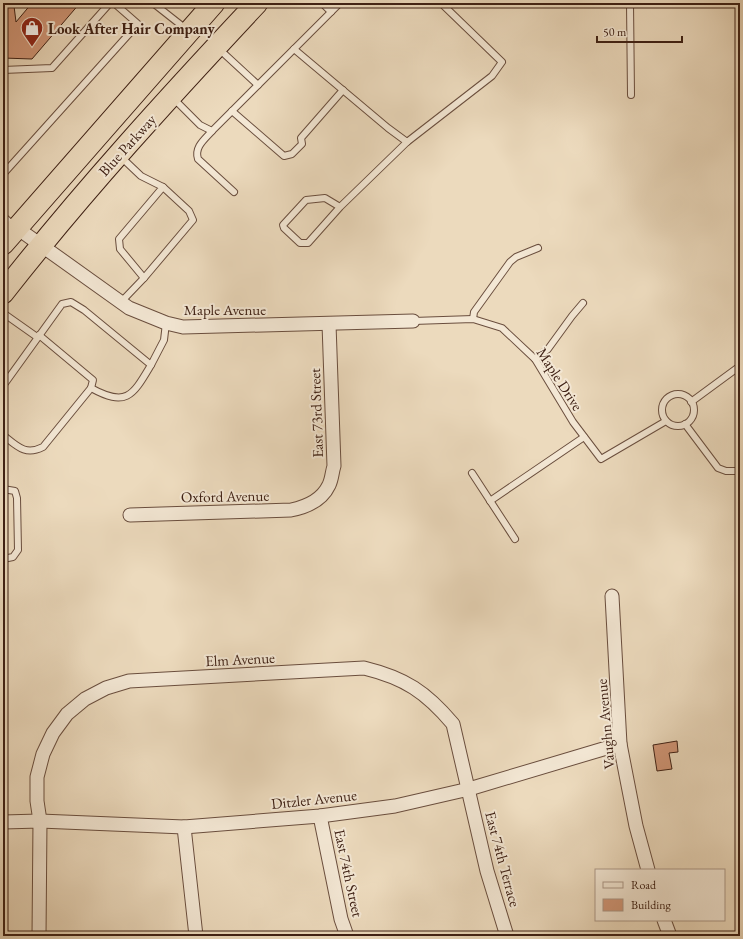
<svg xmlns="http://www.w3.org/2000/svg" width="743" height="939" font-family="'EB Garamond',serif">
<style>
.building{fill:#d29778;stroke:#3e2014}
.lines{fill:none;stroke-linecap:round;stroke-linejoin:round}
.service-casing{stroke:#6a4e3e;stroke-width:8}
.minor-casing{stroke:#6a4e3e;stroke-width:15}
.trunk-casing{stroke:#3e2014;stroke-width:23}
.service{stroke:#f3e7d4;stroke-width:6}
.minor{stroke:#f3e7d4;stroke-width:13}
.trunk{stroke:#ecdabd;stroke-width:21}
.labels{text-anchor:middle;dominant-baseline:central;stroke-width:4;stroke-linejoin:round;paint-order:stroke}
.poi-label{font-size:15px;font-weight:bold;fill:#3e2014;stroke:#f3e7d4;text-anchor:start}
.street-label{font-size:15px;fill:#3e2014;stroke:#f3e7d4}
</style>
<rect width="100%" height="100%" fill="#ecdabd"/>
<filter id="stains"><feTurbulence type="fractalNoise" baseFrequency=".005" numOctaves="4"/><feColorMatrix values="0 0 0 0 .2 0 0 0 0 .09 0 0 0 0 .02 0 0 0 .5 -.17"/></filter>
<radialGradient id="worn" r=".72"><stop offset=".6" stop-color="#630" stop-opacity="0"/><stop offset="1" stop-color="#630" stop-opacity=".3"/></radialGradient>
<g class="building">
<polygon points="32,3 80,3 32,59 3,58 3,6 14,6 16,22"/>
<polygon points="677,741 678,752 669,753 672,769 657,771 653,745"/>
</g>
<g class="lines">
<g class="service-casing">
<g id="service">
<polyline points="153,3 186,29"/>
<polyline points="630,3 631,95"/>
<polyline points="331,12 340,3"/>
<polyline points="219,49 258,85"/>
<polyline points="294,49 388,128 407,142 492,76 502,62 441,3"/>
<polyline points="3,70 52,68 110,3"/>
<polyline points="173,98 200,125 212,131 331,12 322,3"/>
<polyline points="232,111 284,156 292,154 302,144 301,138 343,90"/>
<path d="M212,131C205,139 194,147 198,159L234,192"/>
<polyline points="121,157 141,176 163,187 119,239 120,249 144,278 121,302"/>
<polyline points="3,172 5,172 138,24 114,3"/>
<polyline points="340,207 308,243 300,243 284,228 283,225 306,200 325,198 340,207 407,142"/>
<polyline points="3,216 14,226"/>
<polyline points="144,278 193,220 189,211 163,187"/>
<polyline points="3,313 37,337"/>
<polyline points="473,319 474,312 510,262 516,257 538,248"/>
<polyline points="413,321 473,319 502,328 535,359 573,422 601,459 666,421"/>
<polyline points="39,335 93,380 91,388"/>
<polyline points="535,359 548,349 572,316 583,303"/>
<polyline points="3,386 62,304 71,302 84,310 151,365 164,340 166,323"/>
<circle cx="678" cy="410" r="16"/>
<polyline points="691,402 740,366"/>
<polyline points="685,424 718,468 726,471 740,471"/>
<path d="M3,435C17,446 25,456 43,447L91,388C127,408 133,395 151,365"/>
<polyline points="472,473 515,539"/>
<polyline points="3,489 15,491 17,498 18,550 13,557 3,559"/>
<polyline points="490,501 584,437"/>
</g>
</g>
<g class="minor-casing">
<g id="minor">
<polyline points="17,228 129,308 166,323 183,327 413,321"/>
<path d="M130,515L291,510C306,507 322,500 329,485C332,479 332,472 334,466L329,324"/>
<polyline points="612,596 620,744 636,826 648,870"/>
<polyline points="320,816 341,919 347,936"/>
<polyline points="3,822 40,821 184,827 320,816 395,806 469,789 620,744"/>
<polyline points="184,827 196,936"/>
<polyline points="664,920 670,936"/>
<path d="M39,936L40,821L37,801V777L43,754L53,733L67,714L85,699L106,688L129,681L364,668C405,678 426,692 453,724L487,871L507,936"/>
</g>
</g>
<g class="trunk-casing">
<g id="trunk">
<polyline points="3,244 214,3"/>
<path d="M3,293C82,192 169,97 257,3"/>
</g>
</g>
<use href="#service" class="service"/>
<use href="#minor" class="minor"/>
<use href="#trunk" class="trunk"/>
</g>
<defs>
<g id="shop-pin" transform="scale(1.15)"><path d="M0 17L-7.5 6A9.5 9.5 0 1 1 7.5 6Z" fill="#8f2418" stroke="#f3e7d4"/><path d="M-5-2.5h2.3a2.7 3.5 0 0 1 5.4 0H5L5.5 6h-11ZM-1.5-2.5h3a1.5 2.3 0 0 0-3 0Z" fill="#fff"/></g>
</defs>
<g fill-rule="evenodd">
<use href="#shop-pin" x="32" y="28"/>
</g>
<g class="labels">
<g class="poi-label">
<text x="48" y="28">Look After Hair Company</text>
</g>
<g class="street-label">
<text transform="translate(127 145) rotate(-48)">Blue Parkway</text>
<text x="225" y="309">Maple Avenue</text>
<text transform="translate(560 379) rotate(57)">Maple Drive</text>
<text transform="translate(316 413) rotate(-92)">East 73rd Street</text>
<text transform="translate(225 496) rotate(-1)">Oxford Avenue</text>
<text transform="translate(240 659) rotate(-3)">Elm Avenue</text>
<text transform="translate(605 724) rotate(-95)">Vaughn Avenue</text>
<text transform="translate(314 799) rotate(-6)">Ditzler Avenue</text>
<text transform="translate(503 859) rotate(75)">East 74th Terrace</text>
<text transform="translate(349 873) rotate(78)">East 74th Street</text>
</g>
</g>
<rect width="743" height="939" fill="none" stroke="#ecdabd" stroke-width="16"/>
<rect x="4" y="4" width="735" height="931" fill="none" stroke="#3e2014" stroke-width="2"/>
<rect x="8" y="8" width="727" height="923" fill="none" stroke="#3e2014"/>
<rect x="595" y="869" width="130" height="52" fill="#f3e7d4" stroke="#ab9787"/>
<rect x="603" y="882" width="20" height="6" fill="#f3e7d4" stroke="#ab9787"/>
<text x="631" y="889" font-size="12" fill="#3e2014">Road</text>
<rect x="603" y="899" width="20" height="12" fill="#d29778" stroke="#ab9787"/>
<text x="631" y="909" font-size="12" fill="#3e2014">Building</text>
<path d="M597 36v6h85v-6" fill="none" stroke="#3e2014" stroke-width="2"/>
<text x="603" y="36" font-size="12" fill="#3e2014" stroke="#f3e7d4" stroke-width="3" paint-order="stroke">50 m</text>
<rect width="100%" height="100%" filter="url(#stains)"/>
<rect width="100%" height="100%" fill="url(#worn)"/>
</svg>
